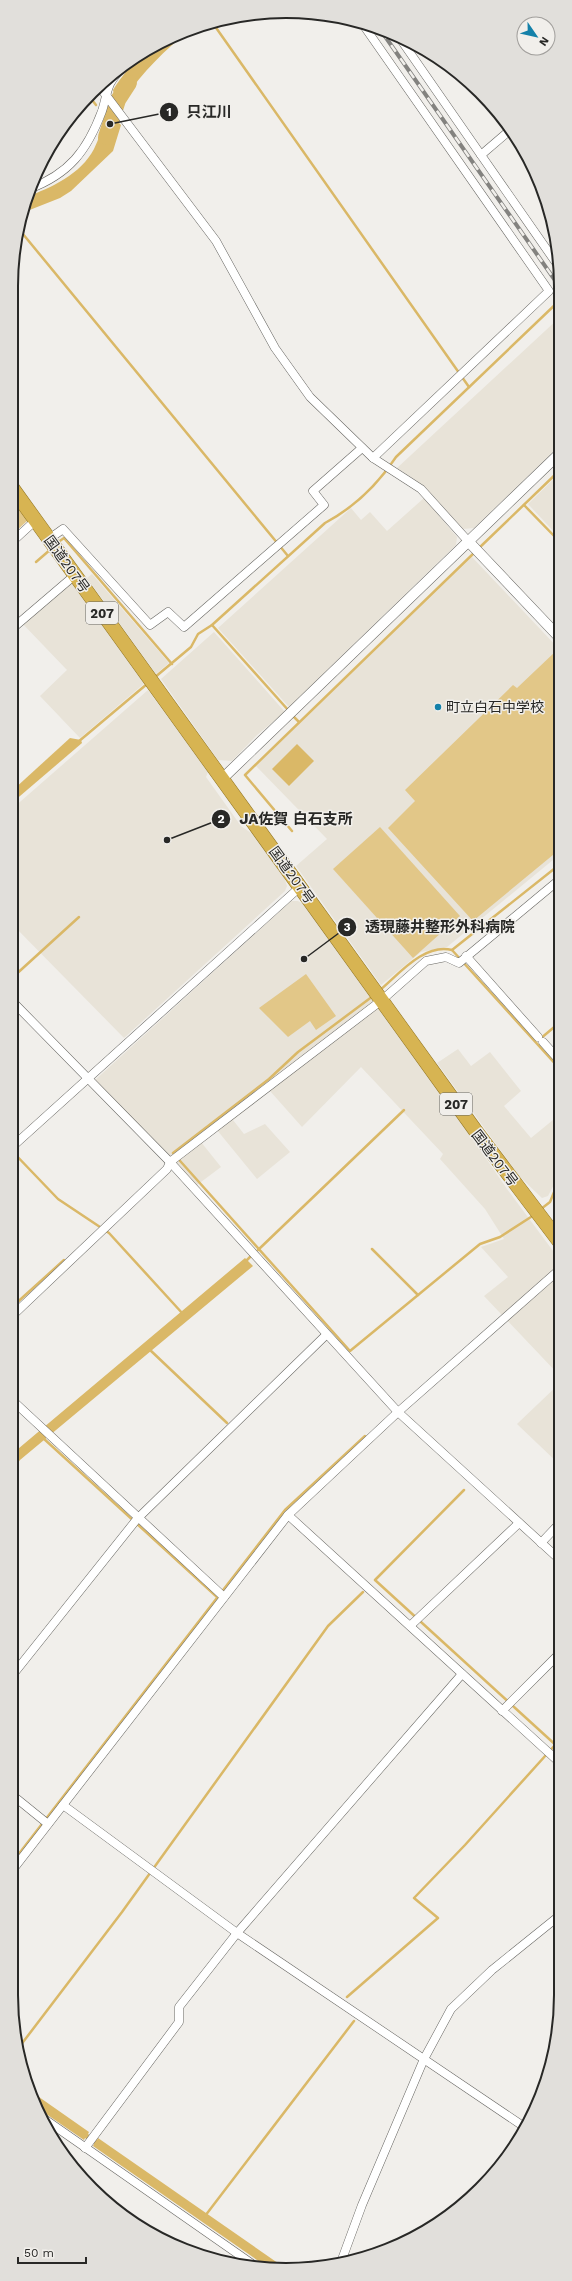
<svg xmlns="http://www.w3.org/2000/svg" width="572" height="2281" font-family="'Work Sans','Noto Sans JP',sans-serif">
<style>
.built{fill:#e8e3d8}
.green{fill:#e2c788}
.water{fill:#dab867}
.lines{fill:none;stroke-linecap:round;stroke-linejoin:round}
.stream{stroke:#dab867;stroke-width:2.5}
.river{stroke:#dab867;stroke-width:16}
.minor-casing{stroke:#676662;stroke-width:9}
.tertiary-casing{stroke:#676662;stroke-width:11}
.trunk-casing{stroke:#937727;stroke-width:15}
.minor{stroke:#fff;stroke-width:8}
.tertiary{stroke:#fff;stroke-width:10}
.trunk{stroke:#d7b452;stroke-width:14}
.rail-casing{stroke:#83827f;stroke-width:4}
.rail{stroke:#f1efeb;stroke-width:2.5;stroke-dasharray:8;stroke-linecap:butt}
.poi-dot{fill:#1481a9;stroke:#f1efeb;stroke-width:1.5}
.labels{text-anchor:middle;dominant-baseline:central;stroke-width:3;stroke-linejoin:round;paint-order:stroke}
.shield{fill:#f1efeb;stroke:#646461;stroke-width:1}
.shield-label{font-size:13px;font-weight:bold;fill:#282826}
.street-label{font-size:14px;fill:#282826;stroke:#f1efeb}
.poi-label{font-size:14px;fill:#282826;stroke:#f1efeb;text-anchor:start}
.rim{fill:none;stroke:#282826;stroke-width:2}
.leader{fill:none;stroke:#282826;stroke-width:1.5}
.callout-dot{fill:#282826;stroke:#f1efeb;stroke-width:1.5}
.mark-label{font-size:12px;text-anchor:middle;font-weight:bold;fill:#fff}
.callout-label{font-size:15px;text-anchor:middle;font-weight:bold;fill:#282826;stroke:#f1efeb;stroke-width:3;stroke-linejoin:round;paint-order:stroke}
</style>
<rect width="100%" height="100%" fill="#f1efeb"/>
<g class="built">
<polygon points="559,318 559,446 474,528 463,529 424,486 397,468"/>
<polygon points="559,474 559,537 528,504"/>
<polygon points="424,498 457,537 456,545 289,707 218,628 351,508 361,520 370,512 387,531"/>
<polygon points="472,557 559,649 559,855 447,947 421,952 381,985 296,866 327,839 256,766"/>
<polygon points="92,574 169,663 156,674 87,578"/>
<polygon points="72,582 146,682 80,738 40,696 67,670 21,622"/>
<polygon points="214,632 285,712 257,735 232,761 218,760 161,679"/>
<polygon points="148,690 208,772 206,777 241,826 254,835 284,877 287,886 285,891 124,1038 12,924 13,808"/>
<polygon points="291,901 298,901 305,905 420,1062 507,1189 559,1259 559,1375 484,1296 508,1277 481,1247 504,1239 485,1209 440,1159 443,1154 361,1067 302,1127 270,1091 233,1120 244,1134 265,1124 290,1152 257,1179 217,1130 201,1142 221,1167 197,1185 94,1081"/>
<polygon points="458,1049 471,1066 490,1052 521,1091 504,1106 531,1138 559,1115 559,1175 548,1196 542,1198 520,1177 437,1063"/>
<polygon points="559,1384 559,1464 517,1424"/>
</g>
<g class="green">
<polygon points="13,499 28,520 13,534"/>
<polygon points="556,651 559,654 559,850 473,921 388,828 415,801 405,790 513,685 517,688"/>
<polygon points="380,827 460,916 413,958 333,869"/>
<polygon points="306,974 336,1016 316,1030 310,1021 288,1037 259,1008"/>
</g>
<g class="water">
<path d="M191,29C165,50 142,72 124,100L115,99L113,90C135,56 153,43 191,29Z"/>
<path d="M112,116L121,125L113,151L71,191L60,198L22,213L26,197C51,188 81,174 94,149C99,139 102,127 106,117Z"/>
<polygon points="70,738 81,740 82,743 13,802 13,790"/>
<polygon points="297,744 314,761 289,786 272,769"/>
<polygon points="245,1258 253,1266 20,1460 12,1471 12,1454"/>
<polygon points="29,2090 89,2132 88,2134 97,2140 98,2138 285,2268 270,2269 93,2146 94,2144 85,2138 84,2140 36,2107"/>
</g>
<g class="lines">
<g class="stream">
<polyline points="212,22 469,387"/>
<polyline points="89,96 96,105"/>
<polyline points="18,228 288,556"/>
<polyline points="524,505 559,541"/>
<polyline points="57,543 64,538 172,664"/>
<polyline points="478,549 559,471"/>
<polyline points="36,562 51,549"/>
<polyline points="154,678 191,647 198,634 212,625"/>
<path d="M289,711L212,625L325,523C353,508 378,484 396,457L559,301"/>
<polyline points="292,715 299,722"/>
<polyline points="78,742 147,684"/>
<polyline points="292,831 245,775 475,552"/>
<polyline points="452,950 559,865"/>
<polyline points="12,978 79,917"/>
<path d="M380,990C399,974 424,943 452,950L559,1068"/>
<polyline points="373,996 298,1052 269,1079 173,1153 350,1351 480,1244 500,1237 534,1215"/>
<polyline points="540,1039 559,1023"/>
<polyline points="12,1151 58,1199 109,1233 183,1314"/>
<polyline points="541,1209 550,1202 559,1180"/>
<polyline points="372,1249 418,1295"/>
<polyline points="258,1250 404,1110"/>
<polyline points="245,1262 253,1254"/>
<polyline points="12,1307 64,1260"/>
<polyline points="149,1349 227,1423"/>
<polyline points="43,1438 217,1597"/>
<polyline points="464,1490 375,1580 559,1748"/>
<polyline points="11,1864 285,1510 365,1436"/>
<polyline points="347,1997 438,1918 414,1898 465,1845 555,1745"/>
<polyline points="17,2050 122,1912 328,1626 363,1592"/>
<polyline points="205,2216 354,2021"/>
</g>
<polyline class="river" points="106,137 118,100 129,83"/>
<g class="minor-casing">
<g id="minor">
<polyline points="364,26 549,291 373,458"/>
<polyline points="399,37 481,155"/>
<polyline points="99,86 216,241 275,348 310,397 373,458 421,489 468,541"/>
<polyline points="509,131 481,155 559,267"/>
<path d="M29,189C69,174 87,151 102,111C105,102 106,93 110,84C113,77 120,71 124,64"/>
<polyline points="49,539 63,529 150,625 168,612 184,627 324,505 313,491 362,448"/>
<polyline points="13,541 36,520"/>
<polyline points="13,628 75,575"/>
<polyline points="466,956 538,1037"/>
<polyline points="12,1001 170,1162 398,1412 559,1559"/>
<polyline points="543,1042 559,1060"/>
<polyline points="12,1147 300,887"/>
<polyline points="12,1316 167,1169 170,1162 382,1000 426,961 446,957 459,963 559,880"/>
<polyline points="12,1400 224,1597"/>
<polyline points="288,1515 559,1762"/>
<polyline points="541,1543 559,1524"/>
<polyline points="410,1626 519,1523"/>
<polyline points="11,1677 137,1519 326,1335"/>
<polyline points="502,1711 559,1654"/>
<polyline points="11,1794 48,1824"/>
<polyline points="63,1805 237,1933 526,2128"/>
<polyline points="11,1872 288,1515 398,1412 559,1270"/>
<polyline points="43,2118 258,2268"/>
<polyline points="85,2148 179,2022 179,2007 237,1933 462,1674"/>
<polyline points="341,2262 362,2205 424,2059 451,2009 492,1970 559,1916"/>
</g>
</g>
<g class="tertiary-casing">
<g id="tertiary">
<polyline points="468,541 559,637"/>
<polyline points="222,779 559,454"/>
</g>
</g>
<g class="trunk-casing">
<polyline id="trunk" points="13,489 475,1130 559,1241"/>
</g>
<use href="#minor" class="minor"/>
<use href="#tertiary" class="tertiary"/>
<use href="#trunk" class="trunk"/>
<g class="rail-casing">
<polyline id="rail" points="382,32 559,286"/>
</g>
<use href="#rail" class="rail"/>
</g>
<circle class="poi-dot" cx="438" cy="707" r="4"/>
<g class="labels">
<g class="shield">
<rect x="86" y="602" width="32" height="22" rx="3"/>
<rect x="440" y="1093" width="32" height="22" rx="3"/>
</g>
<g class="shield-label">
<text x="102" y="613">207</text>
<text x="456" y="1104">207</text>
</g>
<g class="street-label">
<text transform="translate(67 564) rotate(54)">国道207号</text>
<text transform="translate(292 875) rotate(54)">国道207号</text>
<text transform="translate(495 1158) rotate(53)">国道207号</text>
</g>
<g class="poi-label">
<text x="446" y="707">町立白石中学校</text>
</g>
</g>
<path d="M0 0H572V2281H0ZM286 18H286A268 268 0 0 1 554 286V1995A268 268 0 0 1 286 2263H286A268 268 0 0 1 18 1995V286A268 268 0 0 1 286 18Z" fill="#e1dfdb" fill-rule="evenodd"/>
<path class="rim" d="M286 18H286A268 268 0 0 1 554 286V1995A268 268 0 0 1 286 2263H286A268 268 0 0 1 18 1995V286A268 268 0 0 1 286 18Z"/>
<path class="leader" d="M110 124L169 112M167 840L221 819M304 959L347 927"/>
<g class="callout-dot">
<circle cx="110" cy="124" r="4"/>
<circle cx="167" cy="840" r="4"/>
<circle cx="304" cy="959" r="4"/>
<circle cx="169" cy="112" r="10"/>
<circle cx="221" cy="819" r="10"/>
<circle cx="347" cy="927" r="10"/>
</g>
<g class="mark-label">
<text x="169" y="116">1</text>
<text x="221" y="823">2</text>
<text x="347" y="931">3</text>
</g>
<g class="callout-label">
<text x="209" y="117">只江川</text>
<text x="296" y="824">JA佐賀 白石支所</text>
<text x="440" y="932">透現藤井整形外科病院</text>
</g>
<g transform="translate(536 36) rotate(124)"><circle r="19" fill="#f1efeb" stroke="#a19f9c"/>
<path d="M0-3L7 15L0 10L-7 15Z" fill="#1481a9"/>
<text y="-6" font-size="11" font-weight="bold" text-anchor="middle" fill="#282826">N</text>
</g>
<path d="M18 2257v6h68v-6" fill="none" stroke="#282826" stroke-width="2"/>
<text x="24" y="2257" font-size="12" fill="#282826" stroke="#f1efeb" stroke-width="3" paint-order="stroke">50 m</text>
</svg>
